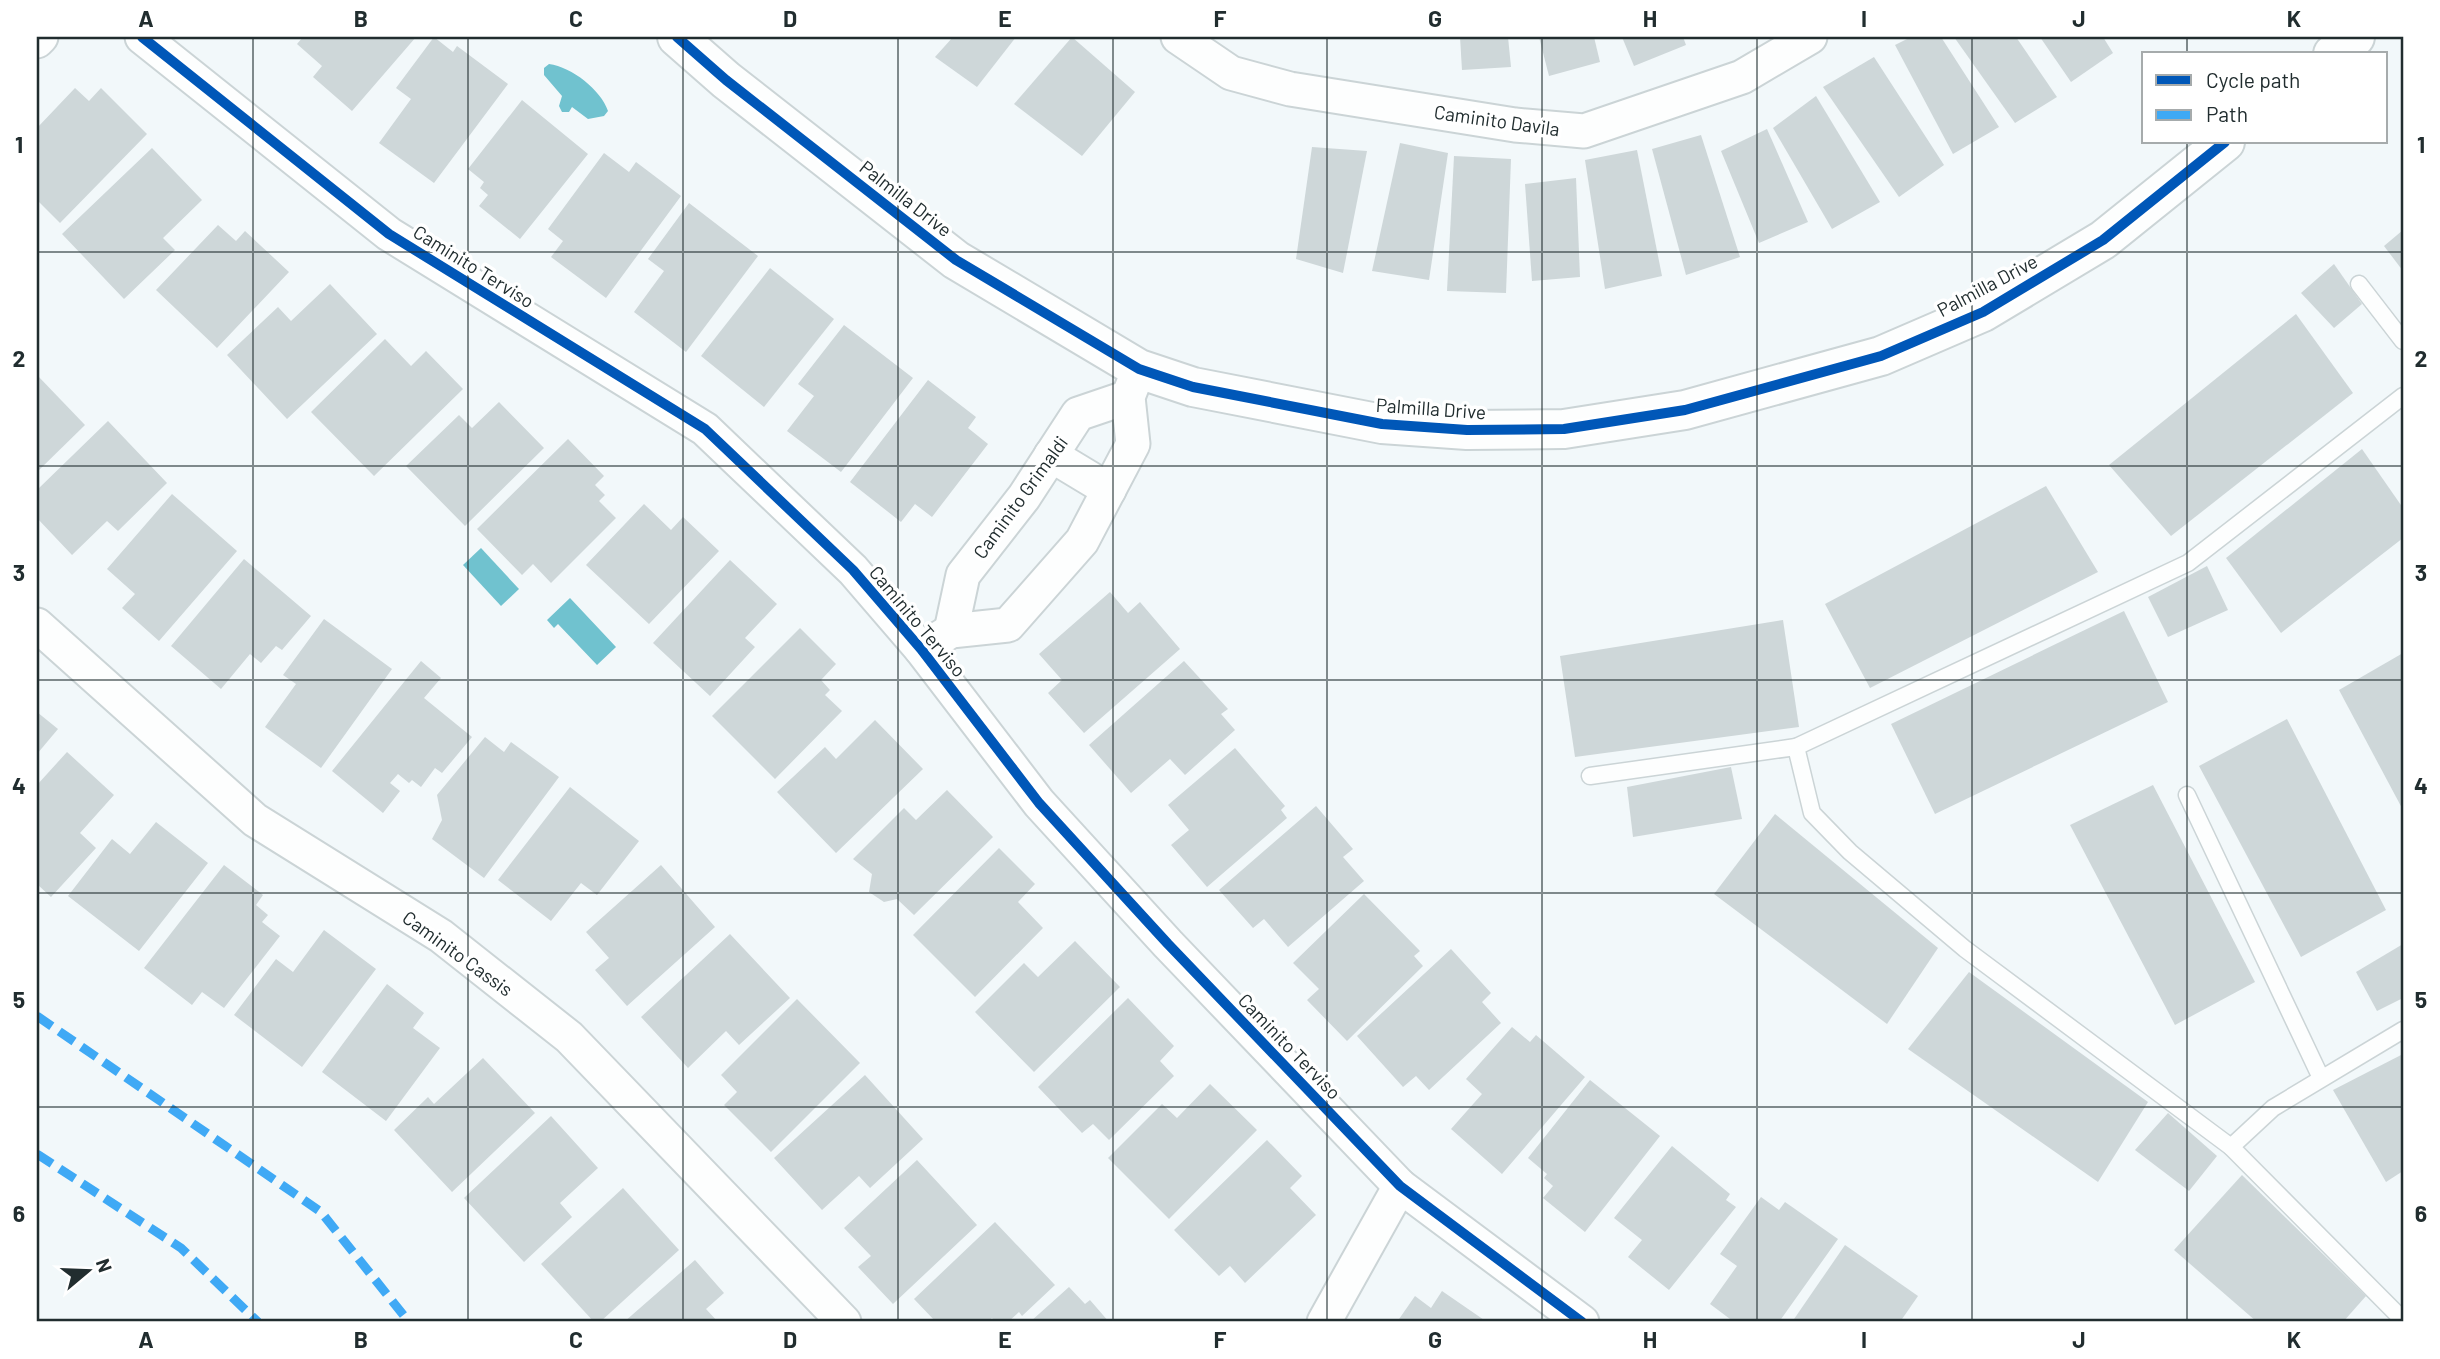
<svg xmlns="http://www.w3.org/2000/svg" width="2440" height="1359" font-family="Barlow,sans-serif">
<style>
.water{fill:#70c2cf}
.building{fill:#ced7d9}
.lines{fill:none;stroke-linecap:round;stroke-linejoin:round}
.service-casing{stroke:#cbd4d6;stroke-width:19}
.minor-casing{stroke:#cbd4d6;stroke-width:37}
.tertiary-casing{stroke:#cbd4d6;stroke-width:42}
.service{stroke:#fdfefe;stroke-width:16}
.minor{stroke:#fdfefe;stroke-width:33}
.tertiary{stroke:#fdfefe;stroke-width:38}
.quiet{stroke:#3fa9f5;stroke-width:9;stroke-dasharray:18 9;stroke-linecap:butt}
.cycleway-casing{stroke:#fff;stroke-width:15}
.cycleway{stroke:#0057b8;stroke-width:10}
.grid{fill:none;stroke:#212d2f;stroke-width:2;stroke-opacity:0.55}
.labels{text-anchor:middle;dominant-baseline:central;stroke-width:7;stroke-linejoin:round;paint-order:stroke}
.street-label{font-size:19px;fill:#212d2f;stroke:#fff}
.neatline{fill:none;stroke:#212d2f;stroke-width:2.5}
.grid-label{font-size:23px;text-anchor:middle;font-weight:bold;fill:#212d2f}
</style>
<rect width="100%" height="100%" fill="#f2f8fa"/>
<g class="water">
<path d="M549,64C572,67 601,90 608,111L604,116L588,119L572,107L569,112H562L559,106L562,96L544,75V68Z"/>
<polygon points="481,548 519,589 501,606 463,565"/>
<polygon points="570,598 616,647 597,665 558,624 554,628 547,620"/>
</g>
<g class="building">
<polygon points="303,37 416,37 352,111 313,77 322,66 297,44"/>
<polygon points="434,37 453,52 457,46 508,84 434,183 379,143 411,99 396,88"/>
<polygon points="953,37 1016,37 977,87 935,57"/>
<polygon points="1072,37 1135,92 1082,156 1014,104"/>
<polygon points="1460,37 1508,37 1511,67 1462,70"/>
<polygon points="1539,37 1594,37 1600,62 1549,76"/>
<polygon points="1622,37 1683,37 1686,45 1634,66"/>
<polygon points="1911,37 1941,37 1999,127 1953,154 1895,45"/>
<polygon points="1954,37 2016,37 2057,97 2015,123"/>
<polygon points="2040,37 2103,37 2113,53 2071,82"/>
<polygon points="1874,57 1944,165 1899,197 1823,87"/>
<polygon points="75,88 89,101 101,88 147,134 60,223 37,200 37,128"/>
<polygon points="1816,96 1880,202 1832,229 1773,128"/>
<polygon points="522,100 588,154 520,239 479,206 488,195 480,188 484,182 468,169"/>
<polygon points="1767,129 1808,222 1759,243 1721,151"/>
<polygon points="1701,135 1740,257 1686,275 1652,149"/>
<polygon points="1400,143 1448,153 1429,280 1372,271"/>
<polygon points="1312,147 1367,151 1343,273 1296,259"/>
<polygon points="152,148 202,200 163,238 175,250 124,299 62,234"/>
<polygon points="1637,150 1662,276 1605,289 1585,160"/>
<polygon points="604,153 629,172 636,162 681,196 606,298 551,257 563,241 548,229"/>
<polygon points="1454,156 1511,159 1506,293 1447,291"/>
<polygon points="1576,178 1580,277 1532,281 1525,184"/>
<polygon points="689,203 758,256 686,352 634,312 664,271 648,259"/>
<polygon points="218,225 236,241 245,231 289,272 217,348 156,290"/>
<polygon points="2403,230 2403,271 2384,246"/>
<polygon points="2334,264 2362,304 2334,328 2301,293"/>
<polygon points="770,268 834,319 764,407 701,356"/>
<polygon points="330,284 377,334 287,419 227,355 278,307 291,321"/>
<polygon points="2296,314 2353,393 2171,536 2109,465"/>
<polygon points="844,325 913,378 841,472 787,431 814,396 798,384"/>
<polygon points="385,339 411,366 426,351 463,389 374,476 311,412"/>
<polygon points="37,375 85,425 37,472"/>
<polygon points="928,380 976,417 968,428 988,444 932,517 915,504 901,522 850,482"/>
<polygon points="499,402 544,448 465,526 406,466 459,415 472,428"/>
<polygon points="108,421 167,483 118,531 107,521 72,555 37,518 37,490"/>
<polygon points="568,439 604,476 595,485 605,495 599,501 616,518 551,583 533,564 522,575 477,529"/>
<polygon points="2362,449 2403,508 2403,538 2281,633 2226,558"/>
<polygon points="2046,486 2098,572 1870,688 1825,604"/>
<polygon points="172,494 237,551 159,641 122,608 135,594 107,569"/>
<polygon points="644,504 671,530 683,517 719,551 649,624 586,565"/>
<polygon points="244,559 311,616 282,650 276,646 261,663 250,654 221,689 171,646"/>
<polygon points="730,560 777,604 745,638 755,647 710,696 653,643"/>
<polygon points="2207,566 2228,610 2168,637 2148,597"/>
<polygon points="1110,592 1128,613 1140,602 1180,649 1084,733 1048,693 1062,680 1039,654"/>
<polygon points="2124,611 2168,702 1935,814 1891,724"/>
<polygon points="324,619 392,669 321,768 265,727 296,684 283,675"/>
<polygon points="1783,620 1799,727 1575,757 1560,656"/>
<polygon points="800,628 836,664 821,680 830,690 825,695 842,711 775,779 712,716"/>
<polygon points="2403,653 2403,810 2339,690"/>
<polygon points="421,661 441,678 424,698 472,737 442,773 435,768 421,787 412,780 409,783 398,774 390,783 400,791 383,813 332,771"/>
<polygon points="1184,661 1228,709 1221,714 1235,730 1185,775 1170,759 1131,793 1089,745"/>
<polygon points="37,712 58,729 37,754"/>
<polygon points="2287,719 2386,910 2301,957 2199,766"/>
<polygon points="875,720 923,769 836,853 777,792 825,747 836,759"/>
<polygon points="485,737 504,752 511,742 559,777 484,878 432,839 442,820 437,795"/>
<polygon points="1235,748 1285,806 1281,810 1287,818 1207,887 1171,845 1189,830 1168,805"/>
<polygon points="67,752 114,795 80,833 96,848 51,897 37,884 37,785"/>
<polygon points="1731,767 1742,819 1633,837 1627,787"/>
<polygon points="2153,785 2255,982 2175,1025 2070,825"/>
<polygon points="570,787 639,841 597,895 581,883 551,921 498,880"/>
<polygon points="947,790 993,837 914,915 897,899 884,902 869,892 872,874 853,859 904,808 916,820"/>
<polygon points="1316,806 1353,849 1343,857 1364,881 1288,947 1264,919 1253,928 1219,890"/>
<polygon points="1775,814 1938,948 1887,1024 1714,894"/>
<polygon points="156,822 208,863 139,951 68,896 112,839 130,854"/>
<polygon points="999,848 1035,884 1018,902 1043,928 975,997 913,935"/>
<polygon points="224,865 263,895 256,905 268,915 262,922 280,936 224,1008 202,992 192,1005 144,968"/>
<polygon points="661,865 715,927 627,1006 595,970 609,958 586,932"/>
<polygon points="1364,894 1420,951 1414,956 1423,966 1347,1041 1307,1000 1319,989 1293,963"/>
<polygon points="324,930 376,969 302,1067 234,1015 276,959 293,972"/>
<polygon points="730,934 790,998 739,1045 726,1031 688,1068 641,1017"/>
<polygon points="1075,941 1120,987 1034,1072 975,1012 1024,963 1038,977"/>
<polygon points="2403,944 2403,998 2377,1011 2356,972"/>
<polygon points="1451,949 1491,993 1482,1002 1501,1023 1429,1090 1416,1076 1403,1087 1357,1036"/>
<polygon points="1969,972 2148,1102 2098,1182 1908,1049"/>
<polygon points="387,984 424,1013 413,1028 440,1048 386,1121 322,1072"/>
<polygon points="1128,998 1174,1046 1160,1061 1174,1076 1109,1140 1093,1124 1082,1133 1038,1087"/>
<polygon points="797,999 860,1063 771,1152 724,1105 737,1092 721,1075"/>
<polygon points="1512,1027 1530,1042 1536,1035 1585,1077 1502,1174 1451,1129 1482,1094 1466,1079"/>
<polygon points="2403,1054 2403,1171 2386,1182 2333,1090"/>
<polygon points="483,1058 535,1113 452,1192 394,1130 428,1097 434,1104"/>
<polygon points="865,1075 923,1139 870,1188 859,1176 822,1210 774,1158"/>
<polygon points="1590,1080 1660,1136 1585,1232 1543,1198 1553,1186 1544,1178 1547,1174 1528,1158"/>
<polygon points="1210,1084 1257,1130 1169,1219 1108,1158 1162,1104 1177,1118"/>
<polygon points="2168,1113 2217,1156 2189,1191 2135,1150"/>
<polygon points="551,1116 598,1168 560,1203 572,1217 524,1262 464,1198"/>
<polygon points="1267,1140 1302,1176 1290,1188 1316,1215 1245,1283 1230,1266 1219,1276 1174,1230"/>
<polygon points="1672,1146 1730,1194 1726,1200 1736,1207 1669,1290 1628,1257 1642,1240 1614,1218"/>
<polygon points="917,1160 977,1225 893,1304 858,1267 871,1256 844,1228"/>
<polygon points="2242,1175 2366,1296 2343,1322 2257,1322 2174,1250"/>
<polygon points="623,1188 679,1250 600,1322 594,1322 541,1264"/>
<polygon points="1761,1197 1779,1210 1785,1202 1838,1239 1779,1322 1734,1322 1710,1304 1737,1266 1720,1254"/>
<polygon points="995,1222 1055,1285 1022,1316 1019,1312 1008,1322 995,1322 992,1318 988,1322 936,1322 914,1299"/>
<polygon points="1845,1245 1918,1296 1900,1322 1792,1322"/>
<polygon points="695,1260 724,1293 706,1309 718,1322 624,1322"/>
<polygon points="1069,1287 1085,1304 1090,1300 1109,1322 1030,1322"/>
<polygon points="1442,1291 1487,1322 1397,1322 1415,1296 1431,1308"/>
</g>
<g class="lines">
<g class="service-casing">
<g id="service">
<polyline points="2359,284 2403,341"/>
<polyline points="1796,747 2188,563 2403,396"/>
<polyline points="1590,776 1796,747 1812,813 1850,852 1965,949 2231,1147"/>
<polyline points="2187,795 2321,1078"/>
<polyline points="2403,1030 2273,1108 2231,1147 2403,1320"/>
</g>
</g>
<g class="minor-casing">
<g id="minor">
<polyline points="142,37 389,234 705,429 853,570 921,649 1039,803 1168,944 1400,1186 1582,1322"/>
<polyline points="1178,37 1231,73 1290,89 1515,125 1584,131 1742,77 1810,37"/>
<polyline points="37,41 41,37"/>
<polyline points="1051,455 1109,490"/>
<polyline points="37,625 255,820 441,936 569,1037 844,1322"/>
<polyline points="951,631 963,575 1024,497 1078,414 1128,397"/>
<polyline points="921,649 951,631 1008,625 1082,541 1133,444 1128,397 1139,369"/>
<polyline points="1324,1322 1400,1186"/>
</g>
</g>
<g class="tertiary-casing">
<g id="tertiary">
<polyline points="677,37 726,80 956,260 1139,369 1193,387 1382,424 1467,430 1564,429 1685,410 1881,356 1983,312 2103,240 2225,142"/>
<polyline points="2333,54 2355,37"/>
</g>
</g>
<use href="#service" class="service"/>
<use href="#minor" class="minor"/>
<use href="#tertiary" class="tertiary"/>
<g class="quiet">
<polyline points="37,1016 321,1212 409,1322"/>
<polyline points="37,1154 181,1248 258,1322"/>
</g>
<g class="cycleway-casing">
<g id="cycleway">
<polyline points="142,37 389,234 705,429 853,570 921,649 1039,803 1168,944 1400,1186 1582,1322"/>
<polyline points="677,37 726,80 956,260 1139,369 1193,387 1382,424 1467,430 1564,429 1685,410 1881,356 1983,312 2103,240 2225,142"/>
</g>
</g>
<use href="#cycleway" class="cycleway"/>
</g>
<path class="grid" d="M253,37V1322M468,37V1322M683,37V1322M898,37V1322M1113,37V1322M1327,37V1322M1542,37V1322M1757,37V1322M1972,37V1322M2187,37V54M2187,142V1322M37,252H2403M37,466H2403M37,680H2403M37,893H2403M37,1107H2403"/>
<g class="labels">
<g class="street-label">
<text transform="translate(1497 120) rotate(8)">Caminito Davila</text>
<text transform="translate(906 198) rotate(38)">Palmilla Drive</text>
<text transform="translate(474 266) rotate(32)">Caminito Terviso</text>
<text transform="translate(1987 285) rotate(-28)">Palmilla Drive</text>
<text transform="translate(1431 408) rotate(4)">Palmilla Drive</text>
<text transform="translate(1020 497) rotate(-54)">Caminito Grimaldi</text>
<text transform="translate(918 621) rotate(50)">Caminito Terviso</text>
<text transform="translate(458 953) rotate(36)">Caminito Cassis</text>
<text transform="translate(1290 1046) rotate(46)">Caminito Terviso</text>
</g>
</g>
<rect width="2440" height="1359" fill="none" stroke="#ffffff" stroke-width="77"/>
<rect x="2142" y="52" width="245" height="91" fill="#ffffff" stroke="#a6abac" stroke-width="2"/>
<rect x="2156" y="75" width="35" height="10" fill="#0057b8" stroke="#a6abac" stroke-width="2"/>
<text x="2206" y="88" font-size="21" fill="#212d2f">Cycle path</text>
<rect x="2156" y="110" width="35" height="10" fill="#3fa9f5" stroke="#a6abac" stroke-width="2"/>
<text x="2206" y="122" font-size="21" fill="#212d2f">Path</text>
<g transform="translate(88 1271) rotate(71)" stroke="#ffffff" stroke-width="5" paint-order="stroke">
<path d="M0-5L12 26L0 18L-12 26Z" fill="#212d2f"/>
<text y="-10" font-size="19" font-weight="bold" text-anchor="middle" fill="#212d2f">N</text>
</g>
<rect x="38" y="38" width="2364" height="1282" class="neatline"/>
<g class="grid-label">
<text x="146" y="27">A</text>
<text x="361" y="27">B</text>
<text x="576" y="27">C</text>
<text x="790" y="27">D</text>
<text x="1005" y="27">E</text>
<text x="1220" y="27">F</text>
<text x="1435" y="27">G</text>
<text x="1650" y="27">H</text>
<text x="1864" y="27">I</text>
<text x="2079" y="27">J</text>
<text x="2294" y="27">K</text>
<text x="19" y="153">1</text>
<text x="2421" y="153">1</text>
<text x="19" y="367">2</text>
<text x="2421" y="367">2</text>
<text x="19" y="581">3</text>
<text x="2421" y="581">3</text>
<text x="19" y="794">4</text>
<text x="2421" y="794">4</text>
<text x="19" y="1008">5</text>
<text x="2421" y="1008">5</text>
<text x="19" y="1222">6</text>
<text x="2421" y="1222">6</text>
<text x="146" y="1348">A</text>
<text x="361" y="1348">B</text>
<text x="576" y="1348">C</text>
<text x="790" y="1348">D</text>
<text x="1005" y="1348">E</text>
<text x="1220" y="1348">F</text>
<text x="1435" y="1348">G</text>
<text x="1650" y="1348">H</text>
<text x="1864" y="1348">I</text>
<text x="2079" y="1348">J</text>
<text x="2294" y="1348">K</text>
</g>
</svg>
